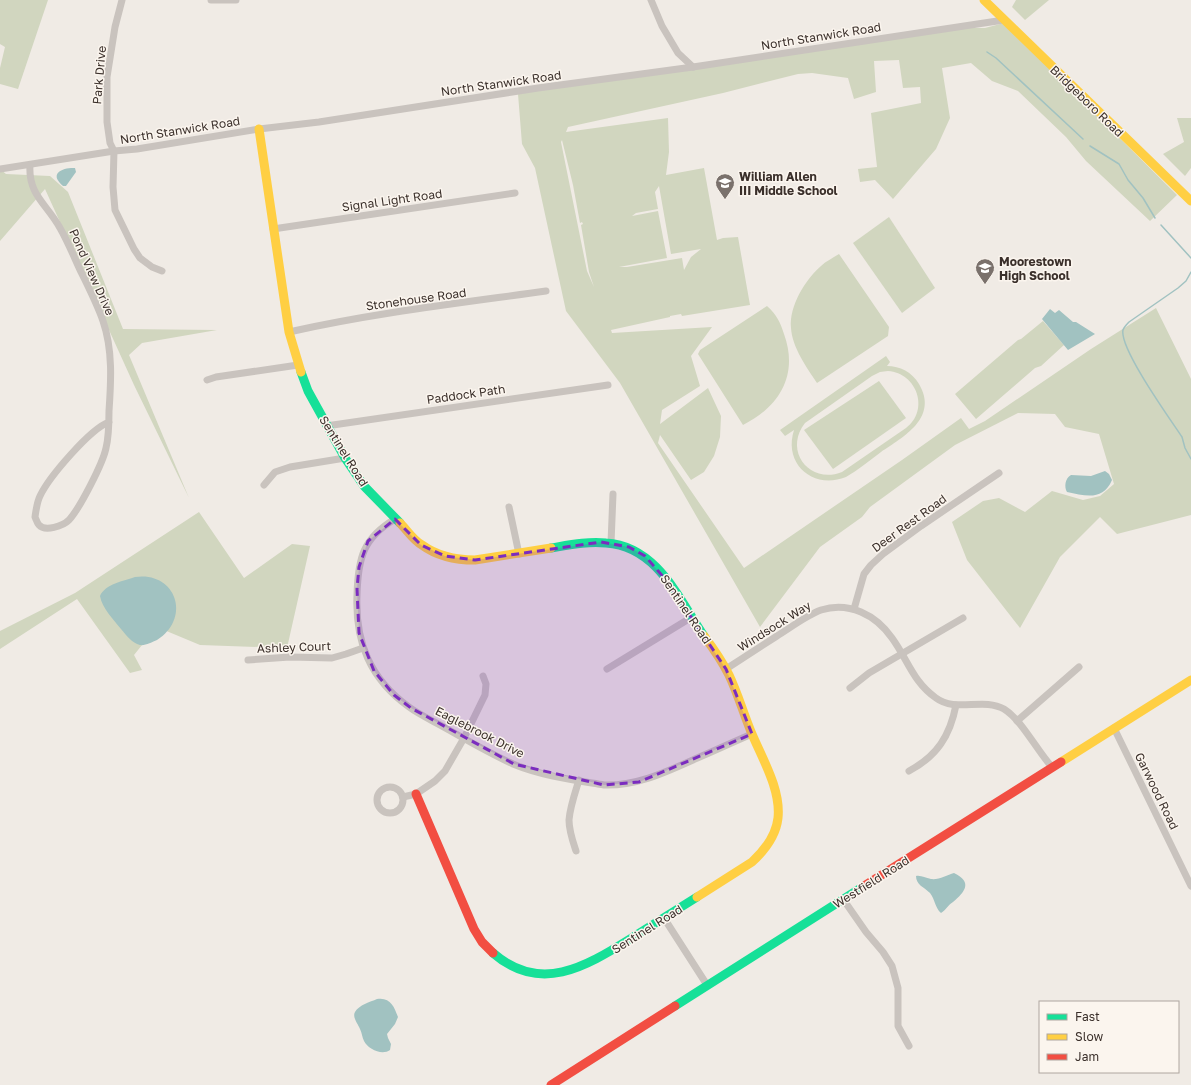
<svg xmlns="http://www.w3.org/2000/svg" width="1191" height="1085" font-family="'Golos Text',sans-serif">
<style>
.green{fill:#d1d6bf;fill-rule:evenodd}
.water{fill:#a1c2c1}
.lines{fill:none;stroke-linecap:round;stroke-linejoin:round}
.stream{stroke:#a1c2c1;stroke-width:1.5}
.street{stroke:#c9c3be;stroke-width:7}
.fast{stroke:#16e098;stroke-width:9}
.slow{stroke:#ffcf43;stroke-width:9}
.jam{stroke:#f24e42;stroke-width:9}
.marked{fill:#7b2cbf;fill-opacity:0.2;stroke:#7b2cbf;stroke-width:3;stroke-dasharray:8 5;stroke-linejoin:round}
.labels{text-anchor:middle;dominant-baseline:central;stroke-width:3;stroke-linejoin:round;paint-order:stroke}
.street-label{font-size:12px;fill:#3b302b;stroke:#fbf5ee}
.poi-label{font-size:12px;font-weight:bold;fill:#3b302b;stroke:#fbf5ee;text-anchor:start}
</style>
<rect width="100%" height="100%" fill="#f0ebe5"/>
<g class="green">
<polygon points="0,0 48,0 18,89 0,84 0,68 5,47 0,44"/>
<polygon points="1016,0 1049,0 1025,20 1012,7"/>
<path d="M1004,23L1177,195L1150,221L1086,161L1066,137L1018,91L992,81L971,63L942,68L950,118L936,149L893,199L875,180L860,182L858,169L877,167L871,113L921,103L920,87L903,88L899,60L874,61L876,92L854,99L848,78L812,73L798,74L723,93L568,127L566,132L668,118L669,152L666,175L704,168L717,240L723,238L738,237L750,305L682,316L681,314L670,316V317L611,330L612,333L712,327L691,356L700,386L662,410L660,424L708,388L721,416L720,437L714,456L704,472L691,480L660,435L658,443L744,568L902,460L961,418L969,429L985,421L1091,349L1156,308L1191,379V515L1117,534L1100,517L1060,557L1020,628L967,560L952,522L983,501L999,498L1025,512L1052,491L1083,500L1100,496L1114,484L1099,434L1065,427L1055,414L1018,413L955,445L870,507L862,517L820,547L760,627L620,383L566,311L535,168L522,144L518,94L935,28H985ZM562,140L573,185L580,223L582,222L583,224L581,225L589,272L594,287L587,271L561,142ZM659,186L671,254L701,249L691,257L684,270L682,258L627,267H619L667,258L658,211L632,216L636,213L658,209L655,192Z"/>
<polygon points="1177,118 1191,118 1191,168 1185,176 1163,154 1184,142"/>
<polygon points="0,169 6,174 50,176 68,192 123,329 217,330 142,343 129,355 189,498 134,385 45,189 0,241"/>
<polygon points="889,217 935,288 902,313 853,243"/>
<path d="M839,254L889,327L888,336L817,383C807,368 792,347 791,328C789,306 805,280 821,266C826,261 833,258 839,254Z"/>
<path d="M767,306C777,315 780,322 784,334C799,375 779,407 743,425L698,354L700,350Z"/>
<polygon points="1043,321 1064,345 1041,366 1035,368 976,419 955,394 1018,340 1021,339"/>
<path d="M886,356L890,362L887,366C900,366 912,372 919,384C939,418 903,437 881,452C869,461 858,470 846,477C813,490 783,464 794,430L785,436L780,430ZM888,371C917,373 930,410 906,428L842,472C810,485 783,451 805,423L872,376L880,372Z"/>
<polygon points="879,381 906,418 833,469 804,430"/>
<polygon points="199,512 244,578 292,544 310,546 287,648 200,645 164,630 146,640 134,655 142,670 130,673 77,599 0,649 0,631 75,593"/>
</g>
<g class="water">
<path d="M71,168H75L76,172L66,186H63C50,175 59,169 71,168Z"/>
<polygon points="1050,309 1055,313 1059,310 1073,322 1076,322 1095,334 1068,350 1042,319"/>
<path d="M1105,471L1109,474L1112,480C1103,501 1086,496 1067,492C1064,487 1065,478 1071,475L1091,476Z"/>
<path d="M135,577C176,571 192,618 157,640C152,642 145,646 140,645C132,643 126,635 121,629C113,619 102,608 100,596C105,584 124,581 135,577Z"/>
<path d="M954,873C973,882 965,892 953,902C948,905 946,910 941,913C935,908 935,899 930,893C924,887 916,885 916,876C921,875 925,878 931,879C939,880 947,875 954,873Z"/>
<path d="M377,999C390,997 394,1006 398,1017L395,1024L387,1034L388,1038L391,1044L390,1050C382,1056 368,1049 364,1041C362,1037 362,1033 360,1029C358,1024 352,1017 355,1012C359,1005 370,1002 377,999Z"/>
</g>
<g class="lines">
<g class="stream">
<polyline points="987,52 996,58 1083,139"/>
<polyline points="1090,146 1119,164 1128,180 1143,198 1155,218"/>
<polyline points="1161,225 1191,258"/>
<path d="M1191,272L1186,281L1178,288L1129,322C1127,324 1124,327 1123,330C1119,348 1170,419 1182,437L1185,448L1191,459"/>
</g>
<g class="street">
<polyline points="122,0 115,27 107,77 107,122 110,143 114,151 113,187 115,210 134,249 140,258 152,267 162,271"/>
<polyline points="211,0 236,0"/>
<polyline points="651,0 662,26 678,53 693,67"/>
<path d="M30,165C28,195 47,204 60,228C68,242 74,257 81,272C89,288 97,304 103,321C113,350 111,382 109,411C109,423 109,436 106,448C103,463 80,508 69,520C63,526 45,532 39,525C37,523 36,519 35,517C36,510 37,502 40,496C49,477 90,429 109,422"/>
<polyline points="0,169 114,151 137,149 259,129 319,122 538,88 693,67 1004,20"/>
<polyline points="273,229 515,193"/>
<path d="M289,332C373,313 460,303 546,291"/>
<polyline points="207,380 216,377 298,365"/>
<polyline points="326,426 608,385"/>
<polyline points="264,485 275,472 290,467 345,458"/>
<polyline points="509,507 519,554"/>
<path d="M395,519C363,538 358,558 357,595C355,642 370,679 409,707C421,716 436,722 449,730C470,742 491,754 513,764C542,776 574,780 604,785C637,786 666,772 695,759C714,751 733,742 752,734"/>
<polyline points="611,543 613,494"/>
<polyline points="854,609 864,574 871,565 883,554 921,526 999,473"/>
<polyline points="248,660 290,657 332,658 346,654 363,648"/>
<polyline points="607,669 692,617"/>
<path d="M726,669C743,658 760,647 777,636C790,628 807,615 821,610C849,601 876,615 892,638C908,660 913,682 936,698C956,713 983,697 1004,709C1022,720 1037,751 1052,767"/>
<polyline points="850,688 869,673 963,618"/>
<polyline points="1017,721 1079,667"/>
<polyline points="1114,728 1191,886"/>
<path d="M909,771C937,756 950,736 956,705"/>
<circle cx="390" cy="800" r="13"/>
<polyline points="403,797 416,794 435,781 445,771 464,738 485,695 486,684 483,676"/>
<path d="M576,851C573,842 569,831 569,820C570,807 575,793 579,780"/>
<polyline points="843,899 866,932 883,952 892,966 898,988 898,1026 909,1046"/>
<polyline points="664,918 707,985"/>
</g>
<g class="fast">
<polyline points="301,372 308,391 345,458 364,486 400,523"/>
<path d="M551,548C569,545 588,541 606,543C657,546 679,599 704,636"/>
<path d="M493,953C540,994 585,967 630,939C652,925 675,911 697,897"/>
<polyline points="675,1006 864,886"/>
</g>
<g class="slow">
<polyline points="984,0 1191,201"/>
<polyline points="259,129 289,332 301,372"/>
<path d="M400,523C407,530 413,540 422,545C437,556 457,560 475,560L551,548"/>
<polyline points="1061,762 1191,680"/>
<path d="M697,897L752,862C765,850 776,836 778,818C781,790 763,760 752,734C744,715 738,694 729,675C722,661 713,648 704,636"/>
</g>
<g class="jam">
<polyline points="416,794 474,929 482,942 493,953"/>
<polyline points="864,886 1061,762"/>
<polyline points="551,1085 675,1006"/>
</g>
</g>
<path class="marked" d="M395,519L421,545L445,556L475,560L601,542L629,547L645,556L667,581L726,669L752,734L639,782L604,785L514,764L411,708L394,695L374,671L359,633L357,589L359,567L368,541Z"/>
<defs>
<g id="school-pin" transform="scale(1)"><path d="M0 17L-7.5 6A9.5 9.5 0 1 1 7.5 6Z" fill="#7a716c" stroke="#fbf5ee"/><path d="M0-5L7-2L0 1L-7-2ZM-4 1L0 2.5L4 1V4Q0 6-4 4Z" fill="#fff"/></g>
</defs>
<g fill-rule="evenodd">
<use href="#school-pin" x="725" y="183"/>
<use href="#school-pin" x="985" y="268"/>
</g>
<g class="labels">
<g class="street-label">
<text transform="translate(821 36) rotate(-9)">North Stanwick Road</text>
<text transform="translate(99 75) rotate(-85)">Park Drive</text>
<text transform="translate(501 83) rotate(-8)">North Stanwick Road</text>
<text transform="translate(1087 101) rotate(44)">Bridgeboro Road</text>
<text transform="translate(180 130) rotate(-9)">North Stanwick Road</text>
<text transform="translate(392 200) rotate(-8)">Signal Light Road</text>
<text transform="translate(92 272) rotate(66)">Pond View Drive</text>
<text transform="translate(416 299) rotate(-8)">Stonehouse Road</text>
<text transform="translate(466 394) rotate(-8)">Paddock Path</text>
<text transform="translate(344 451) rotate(58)">Sentinel Road</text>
<text transform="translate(909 523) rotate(-36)">Deer Rest Road</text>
<text transform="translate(686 609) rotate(56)">Sentinel Road</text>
<text transform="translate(774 626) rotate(-32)">Windsock Way</text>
<text transform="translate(294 647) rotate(-2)">Ashley Court</text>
<text transform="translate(480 732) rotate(27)">Eaglebrook Drive</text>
<text transform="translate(1157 791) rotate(64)">Garwood Road</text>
<text transform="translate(871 882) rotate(-32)">Westfield Road</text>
<text transform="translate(647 929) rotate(-32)">Sentinel Road</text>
</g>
<g class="poi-label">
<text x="739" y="176">William Allen<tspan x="739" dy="14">III Middle School</tspan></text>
<text x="999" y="261">Moorestown<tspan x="999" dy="14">High School</tspan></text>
</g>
</g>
<rect x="1039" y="1001" width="140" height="72" fill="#fbf5ee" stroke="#aea6a0"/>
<rect x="1047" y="1014" width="20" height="6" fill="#16e098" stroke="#aea6a0"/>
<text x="1075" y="1021" font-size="12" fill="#3b302b">Fast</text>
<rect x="1047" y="1034" width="20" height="6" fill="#ffcf43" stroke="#aea6a0"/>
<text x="1075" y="1041" font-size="12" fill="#3b302b">Slow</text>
<rect x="1047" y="1054" width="20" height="6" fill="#f24e42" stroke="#aea6a0"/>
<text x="1075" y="1061" font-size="12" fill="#3b302b">Jam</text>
</svg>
